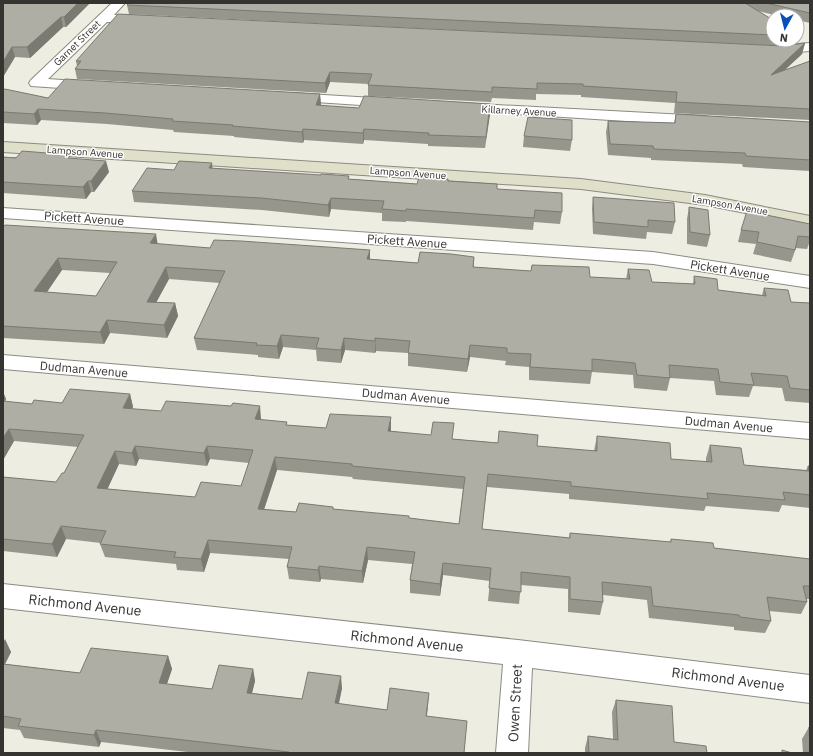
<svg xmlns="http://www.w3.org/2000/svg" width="813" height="756" font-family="'IBM Plex Sans',sans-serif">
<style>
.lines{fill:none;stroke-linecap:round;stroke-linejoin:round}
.minor-casing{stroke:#8c8b82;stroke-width:2}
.secondary-casing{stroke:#8c8b82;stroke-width:2}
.minor{fill:#fff;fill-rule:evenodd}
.secondary{fill:#e0dfca;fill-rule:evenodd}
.wall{fill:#96968d;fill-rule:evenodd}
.shaded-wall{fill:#7a7a73}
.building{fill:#afaea4;stroke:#7a7a73;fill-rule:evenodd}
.labels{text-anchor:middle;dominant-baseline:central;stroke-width:3;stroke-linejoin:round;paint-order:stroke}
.far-street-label{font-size:10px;fill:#353430;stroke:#fff}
.street-label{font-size:12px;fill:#353430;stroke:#fff}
.near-street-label{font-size:14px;fill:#353430;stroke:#fff}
</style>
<rect width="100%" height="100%" fill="#eeede2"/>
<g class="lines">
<g class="minor-casing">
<g id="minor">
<polygon points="112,3 125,3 114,15 144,16 150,20 144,24 107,22 48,79 90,82 95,83 97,86 95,89 90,90 31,86 29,83 31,80"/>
<polygon points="810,43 810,51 773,54 768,53 766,50 768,47 773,46"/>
<polygon points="290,93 391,99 396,100 398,103 396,106 391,107 285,100 283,97 285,94"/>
<polygon points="460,103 705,116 710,118 713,121 710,124 705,126 455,110 453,107 455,104"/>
<polygon points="3,208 653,252 810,276 810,288 653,264 3,218"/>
<polygon points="3,355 810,423 810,439 3,369"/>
<polygon points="3,584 518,640 810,675 810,703 532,668 528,753 496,753 503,664 3,608"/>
</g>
</g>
<g class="secondary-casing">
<polygon id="secondary" points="3,142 581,179 705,195 810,216 810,226 705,205 581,189 3,152"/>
</g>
<use href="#minor" class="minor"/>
<use href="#secondary" class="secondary"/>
</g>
<g class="wall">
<polygon points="3,3 90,3 66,27 63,27 30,58 15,57 3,77"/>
<polygon points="129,3 810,3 810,23 797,20 797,16 779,16 758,11 773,20 773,40 793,40 792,44 780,46 129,14 127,5"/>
<polygon points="805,43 802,54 785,70 810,61 810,120 674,113 675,103 581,97 581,95 536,94 536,100 492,98 491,102 368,96 368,84 330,82 326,93 77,79 75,69 77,66 76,61 783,46"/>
<polygon points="3,90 48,98 320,94 321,106 359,108 490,104 485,148 428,146 428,144 364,140 363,144 304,140 303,143 234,137 234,136 174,132 173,130 107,124 41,120 37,125 3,123"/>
<polygon points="676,114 810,122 810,171 743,167 742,164 651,160 651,158 608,155 606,132 608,121 674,123"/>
<polygon points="524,136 572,140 570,151 523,147"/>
<polygon points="3,157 72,158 109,172 94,192 91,192 86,199 3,193"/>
<polygon points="212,163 212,168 349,179 417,184 448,179 448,181 497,189 562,212 560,224 534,222 533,230 406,221 406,222 382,221 382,213 331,209 329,217 262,210 134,202 132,191 174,170"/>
<polygon points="593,197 675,222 672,234 647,232 646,239 593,234 592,209"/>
<polygon points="689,207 710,235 707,247 687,244 687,219"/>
<polygon points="810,224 810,241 807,249 796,248 791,262 753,254 756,244 738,242 741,230"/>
<path d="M3,227L158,244L210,248L370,250V259L418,263L474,257V267L531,271L532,265L590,277L626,279L628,269L652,282L693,284L694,276L718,290L762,295L764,288L791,302L810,303V403L785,401L782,388L753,386L749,397L716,395L714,381L670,378L667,391L634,388L633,375L592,372L590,384L529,380V367L505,365L506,361L470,357L467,372L408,366V353L376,351L375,353L345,350L341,363L317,361L316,350L283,347L279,359L258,357V355L197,350L194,338L220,283L169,279L156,302L175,303L178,316L167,338L110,333L104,344L3,338ZM62,270L110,273L96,296L46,292Z"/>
<path d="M3,392L6,399L5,402L32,404L62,403L130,394L133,407L132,409L261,419V420L287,425L326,428L391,430V431L453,439L594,451L597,436L671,459L706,462V458L710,445L744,465L806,470L808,466H810V508L782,505L779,512L706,506L704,511L569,499V494L487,487L482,529L569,538L570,533L670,542L671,539L714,548L810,559V599H806L807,602L801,614L769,611L771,621L765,633L734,630V627L649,618L647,600L603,595V602L600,615L568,612V589L521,585L519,604L488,601L490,581L443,575L440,596L410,593V580L412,564L368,560L363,583L321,579L320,582L289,579L287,567L289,559L210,553L204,572L177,570L176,564L105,557L100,544L101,543L66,539L57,557L3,551V477L56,482L64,473L78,447L14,441L3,460ZM139,459L207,466L210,459L249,463L241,486L195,497L107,489L119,464L136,466ZM277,470L352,477L353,479L463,489L459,524L333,509L296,512L264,509Z"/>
<polygon points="3,639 11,652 5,664 80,673 168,656 172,669 167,684 212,689 253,669 255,681 252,693 302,699 342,688 339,704 387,710 428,705 427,716 464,753 196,753 101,742 99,747 24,738 20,730 3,728"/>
<polygon points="616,700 674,742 707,753 585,753 585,748 588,736 613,739 612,712"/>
<polygon points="809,727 810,753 803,753 802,739"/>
</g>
<g class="shaded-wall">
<polygon points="78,3 90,3 66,27 64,17"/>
<polygon points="61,17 63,27 30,58 27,47"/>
<polygon points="781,40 793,40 792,44 780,46"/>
<polygon points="805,43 802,54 768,85 771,75"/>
<polygon points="12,47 15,57 3,77 3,62"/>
<polygon points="330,72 330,82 326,93 325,83"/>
<polygon points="320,94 321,105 316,116 316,105"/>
<polygon points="490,104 490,115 485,148 486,137"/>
<polygon points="38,109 41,120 37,125 34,114"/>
<polygon points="303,129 304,140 303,143 302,132"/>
<polygon points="364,129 364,140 363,144 363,133"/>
<polygon points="106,161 109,172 94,192 91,181"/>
<polygon points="212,163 213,175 209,168"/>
<polygon points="88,181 91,192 86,199 83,187"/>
<polygon points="331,198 331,209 329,217 328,205"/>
<polygon points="156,234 158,246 150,243"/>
<polygon points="370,250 370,262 367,259"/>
<polygon points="58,258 62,270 39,304 34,291"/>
<polygon points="166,267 169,279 150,314 147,302"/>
<polygon points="175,303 178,316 167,338 164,325"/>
<polygon points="107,320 110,333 104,344 100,332"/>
<polygon points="281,335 283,347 279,359 277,346"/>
<polygon points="344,338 345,350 341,363 341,350"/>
<polygon points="375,338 376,351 375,353"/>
<polygon points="470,345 470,357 467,372 468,359"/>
<polygon points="3,392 6,399 3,404"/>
<polygon points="130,394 133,407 126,421 123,408"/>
<polygon points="260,406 261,419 257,432 255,419"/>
<polygon points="391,417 391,430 388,444 388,431"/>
<polygon points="9,429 14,441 3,460 3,438"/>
<polygon points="135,446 139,459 136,466 132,453"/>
<polygon points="207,446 210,459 207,466 204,453"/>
<polygon points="115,451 119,464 102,501 97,488"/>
<polygon points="275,457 277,470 260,522 258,509"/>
<polygon points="61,526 66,539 57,557 52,544"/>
<polygon points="208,540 210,553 204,572 201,559"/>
<polygon points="367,547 368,560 363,583 362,571"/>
<polygon points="443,563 443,575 440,596 440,584"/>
<polygon points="319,566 321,579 320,582 318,570"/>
<polygon points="5,639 11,652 3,668 3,643"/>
<polygon points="168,656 172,669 163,695 159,683"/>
<polygon points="253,669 255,681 249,705 247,693"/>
<polygon points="341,676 342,688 336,715 335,703"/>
<polygon points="429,693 428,705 425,728 426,716"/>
<polygon points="96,730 101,742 99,747 94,735"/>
</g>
<g class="building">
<polygon points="3,3 78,3 64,17 61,17 27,47 12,47 3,62"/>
<polygon points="129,3 745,3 773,20 773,35 127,5"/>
<polygon points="766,3 810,3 810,13"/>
<polygon points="118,14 783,46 805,43 771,75 810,61 810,109 676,102 677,92 583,86 583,84 537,83 537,89 492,87 492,92 368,85 372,74 330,72 325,83 75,69 81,61 76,61"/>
<polygon points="65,79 320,94 316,105 359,108 364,96 490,104 486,137 428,135 429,133 364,129 363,133 303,129 302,132 232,126 233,125 172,121 173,119 105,113 38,109 34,114 3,112 3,90 5,89 48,98"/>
<polygon points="676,114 810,122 810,160 746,156 745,153 654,149 653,146 610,144 608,121 675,123"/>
<polygon points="528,117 572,120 572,140 524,136"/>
<polygon points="22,151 71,155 68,158 106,161 91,181 88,181 83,187 3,182 3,157 16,158"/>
<polygon points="179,161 212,163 209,168 321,175 321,174 349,176 348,179 417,184 419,177 448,179 448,181 497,184 497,189 562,193 562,212 535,210 534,218 406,209 406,211 382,209 384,201 331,198 328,205 261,198 132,191 147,168 174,170"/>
<polygon points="593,197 674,203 675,222 648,220 648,227 594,222"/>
<polygon points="689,207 708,210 710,235 690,232"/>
<polygon points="747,211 810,224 810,237 798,236 795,250 757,242 759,232 741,230"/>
<path d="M5,225L156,234L150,243L210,248L214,240L241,241L370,250L367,259L418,263L420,252L451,254L474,257L473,267L531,271L532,265L589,267L590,277L630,279L628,269L649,270L652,282L695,284L694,276L717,279L718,290L766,296L764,288L788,290L791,302L810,303V390L790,388L787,376L751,373L754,385L720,382L718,369L669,365L670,378L637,375L635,363L592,359V371L530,367L531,354L507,353V348L470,345L468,359L408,353L410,341L375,338V341L344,338L341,350L316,348L319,338L281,335L277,346L256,345L257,343L194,338L225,271L166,267L147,302L175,303L164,325L107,320L100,332L3,326V227ZM58,258L117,262L96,296L34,291Z"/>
<path d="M70,389L130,394L123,408L161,411L166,401L231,406L233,403L260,406L255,419L287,422L286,425L326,428L330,414L391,417L388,431L431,435L433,422L454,423L452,439L498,443L499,431L538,435L537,446L597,451V436L670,443L671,459L712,462L710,445L741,448L744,465L809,471L808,466H810V495L783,492L785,500L707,493L708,499L571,486V482L488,474L482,529L570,538V533L671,542V539L713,543L714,548L810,559V586H803L807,602L767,597L771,621L740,617L739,615L653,606L651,587L602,582L603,602L570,599V577L521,572V592L489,588L491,568L443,563L440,584L410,580L415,552L367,547L362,571L319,566L318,570L287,567L292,547L208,540L201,559L174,557L176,552L100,544L106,531L61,526L52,544L3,539V477L56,482L62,473H64L84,435L9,429L3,438V401L32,404L34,400L62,403ZM135,446L204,453L207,446L253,450L241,486L201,482L195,497L97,488L115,451L132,453ZM275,457L352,464V466L465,477L459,524L409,518V516L333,509V507L299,503L296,512L258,509Z"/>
<polygon points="91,648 168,656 159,683 212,689 219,665 253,669 247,693 302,699 308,672 341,676 335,703 387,710 390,688 429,693 426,716 467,721 464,753 289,753 289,752 96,730 94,735 18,726 21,719 3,716 3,664 80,673"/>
<polygon points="616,700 672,706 674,742 706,746 707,753 589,753 588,736 618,740"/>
<polygon points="809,727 810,728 810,753"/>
<polygon points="782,750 792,753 782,753"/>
</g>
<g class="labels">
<g class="far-street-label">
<text transform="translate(77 43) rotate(-44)">Garnet Street</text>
<text transform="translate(519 111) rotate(3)">Killarney Avenue</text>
<text transform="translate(85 152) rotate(4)">Lampson Avenue</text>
<text transform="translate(408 173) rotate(4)">Lampson Avenue</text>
<text transform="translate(730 205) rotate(10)">Lampson Avenue</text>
</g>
<g class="street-label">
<text transform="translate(84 218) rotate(4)">Pickett Avenue</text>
<text transform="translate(407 241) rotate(4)">Pickett Avenue</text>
<text transform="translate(730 270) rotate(9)">Pickett Avenue</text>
<text transform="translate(84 369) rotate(5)">Dudman Avenue</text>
<text transform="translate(406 396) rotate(5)">Dudman Avenue</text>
<text transform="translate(729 424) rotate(5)">Dudman Avenue</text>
</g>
<g class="near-street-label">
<text transform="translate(85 605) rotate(6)">Richmond Avenue</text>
<text transform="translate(407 641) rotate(6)">Richmond Avenue</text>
<text transform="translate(728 679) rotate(7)">Richmond Avenue</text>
<text transform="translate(515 703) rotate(-87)">Owen Street</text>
</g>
</g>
<rect width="813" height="756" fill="none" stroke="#353430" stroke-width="8"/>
<g transform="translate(785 28) rotate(187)"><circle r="19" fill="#ffffff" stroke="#aeaeac"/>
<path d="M0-3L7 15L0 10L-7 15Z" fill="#074fb9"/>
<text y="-6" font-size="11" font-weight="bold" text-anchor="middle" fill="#353430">N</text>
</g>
</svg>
